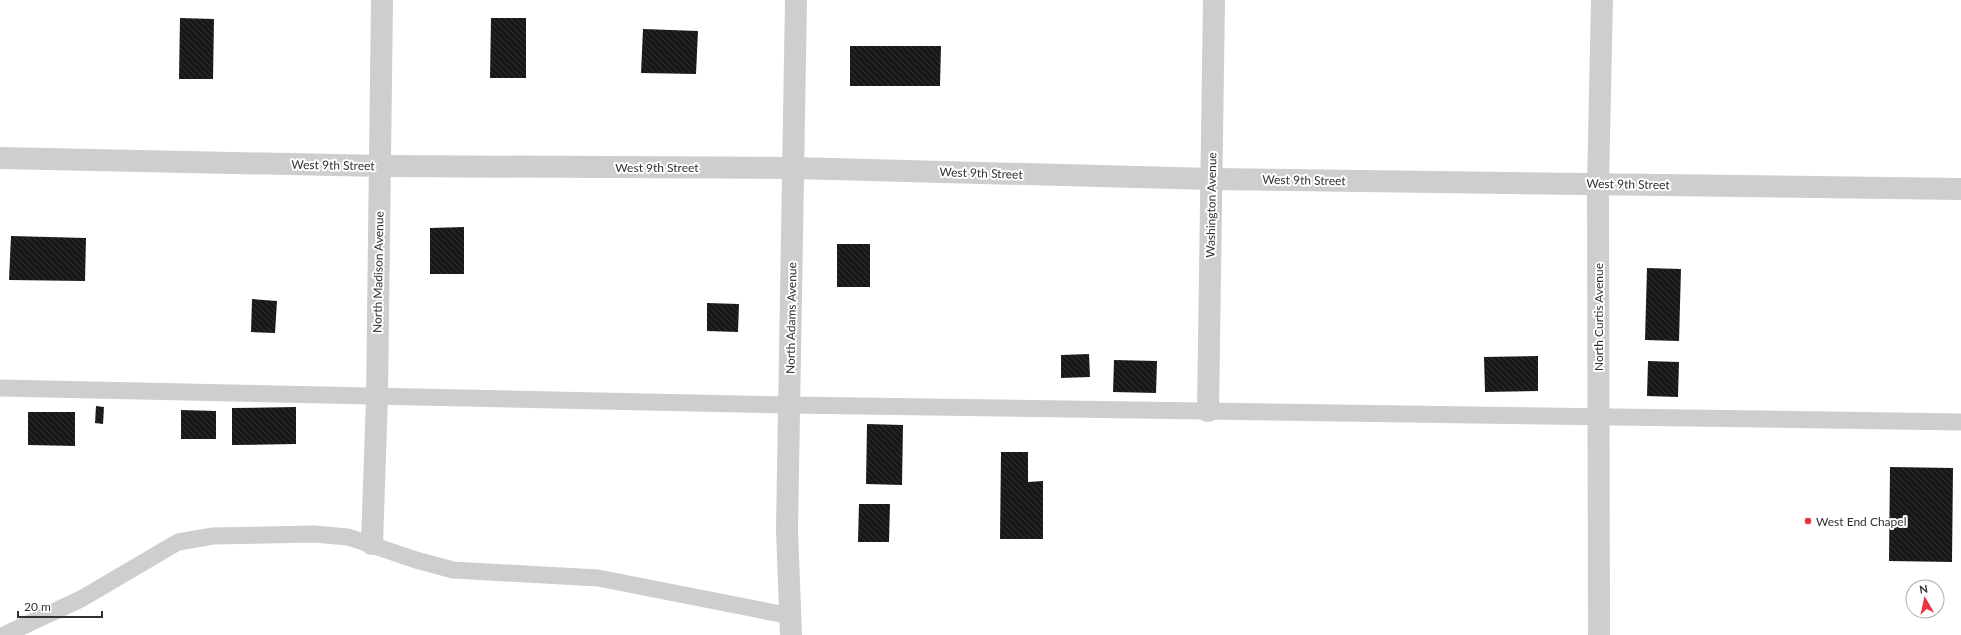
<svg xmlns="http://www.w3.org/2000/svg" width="1961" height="635" font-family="Lato,sans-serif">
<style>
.building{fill:url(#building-back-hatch)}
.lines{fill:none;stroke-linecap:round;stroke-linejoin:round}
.service{stroke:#cecece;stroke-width:17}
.minor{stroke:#cecece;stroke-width:22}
.tertiary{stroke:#cecece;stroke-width:22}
.poi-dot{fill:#eb3042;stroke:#fff;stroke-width:1.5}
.labels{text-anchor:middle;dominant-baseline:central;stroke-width:4;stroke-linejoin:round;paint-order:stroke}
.street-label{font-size:12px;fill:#313131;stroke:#fff}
.poi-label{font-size:12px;fill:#313131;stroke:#fff;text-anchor:start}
</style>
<defs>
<pattern id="building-back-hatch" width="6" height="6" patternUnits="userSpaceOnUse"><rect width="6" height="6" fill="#181818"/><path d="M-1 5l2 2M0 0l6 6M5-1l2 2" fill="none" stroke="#313131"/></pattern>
</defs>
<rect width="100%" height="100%" fill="#fff"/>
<g class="building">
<polygon points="180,18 214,19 213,79 179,79"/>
<polygon points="491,18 526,18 526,78 490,78"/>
<polygon points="643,29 698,31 696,74 641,73"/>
<polygon points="850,46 941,46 940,86 850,86"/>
<polygon points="464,227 464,274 430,274 430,228"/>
<polygon points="11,236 86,238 85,281 9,280"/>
<rect x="837" y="244" width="33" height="43"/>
<polygon points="1647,268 1681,269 1679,341 1645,340"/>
<polygon points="252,299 277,301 275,333 251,332"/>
<polygon points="707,303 739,304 738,332 707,331"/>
<polygon points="1089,354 1090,377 1061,378 1061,355"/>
<polygon points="1538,356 1538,391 1485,392 1484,357"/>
<polygon points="1114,360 1157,361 1156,393 1113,392"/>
<polygon points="1648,361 1679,362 1678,397 1647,396"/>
<polygon points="96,406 104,407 103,424 95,423"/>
<polygon points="296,407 296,444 232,445 232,408"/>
<polygon points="181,410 216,411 216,439 181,439"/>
<polygon points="28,412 75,412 75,446 28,445"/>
<polygon points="867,424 903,425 902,485 866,484"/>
<polygon points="1001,452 1028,452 1028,482 1043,481 1043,539 1000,539"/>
<polygon points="1890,467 1953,468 1952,562 1889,561"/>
<polygon points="859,504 890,504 889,542 858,542"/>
</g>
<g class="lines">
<g class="service">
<polyline points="0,388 790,405 1961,422"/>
<polyline points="4,635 81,599 178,542 213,536 314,534 348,537 416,560 453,570 598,578 791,616"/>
</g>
<g class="minor">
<polyline points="1208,411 1214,0"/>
<polyline points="372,544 377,397 382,0"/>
<polyline points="791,635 787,530 796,0"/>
<polyline points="1599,635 1598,184 1602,0"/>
</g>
<polyline class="tertiary" points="0,158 380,166 794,168 1211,179 1961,189"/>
</g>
<circle class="poi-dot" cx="1808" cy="521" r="4"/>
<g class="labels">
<g class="street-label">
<text transform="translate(333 165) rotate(1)">West 9th Street</text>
<text x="657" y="167">West 9th Street</text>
<text transform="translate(981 173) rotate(2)">West 9th Street</text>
<text transform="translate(1304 180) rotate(1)">West 9th Street</text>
<text transform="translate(1628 184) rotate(1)">West 9th Street</text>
<text transform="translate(1211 205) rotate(-89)">Washington Avenue</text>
<text transform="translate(378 272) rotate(-89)">North Madison Avenue</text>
<text transform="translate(1598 317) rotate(-90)">North Curtis Avenue</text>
<text transform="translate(791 318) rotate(-89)">North Adams Avenue</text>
</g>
<g class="poi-label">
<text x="1816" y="521">West End Chapel</text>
</g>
</g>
<g transform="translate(1925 599) rotate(351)"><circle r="19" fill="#ffffff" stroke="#adadad"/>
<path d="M0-3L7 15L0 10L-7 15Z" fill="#eb3042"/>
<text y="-6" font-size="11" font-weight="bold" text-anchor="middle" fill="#313131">N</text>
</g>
<path d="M18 611v6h84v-6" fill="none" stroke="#313131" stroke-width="2"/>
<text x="24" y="611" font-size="12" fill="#313131" stroke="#ffffff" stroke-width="3" paint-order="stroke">20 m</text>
</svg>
